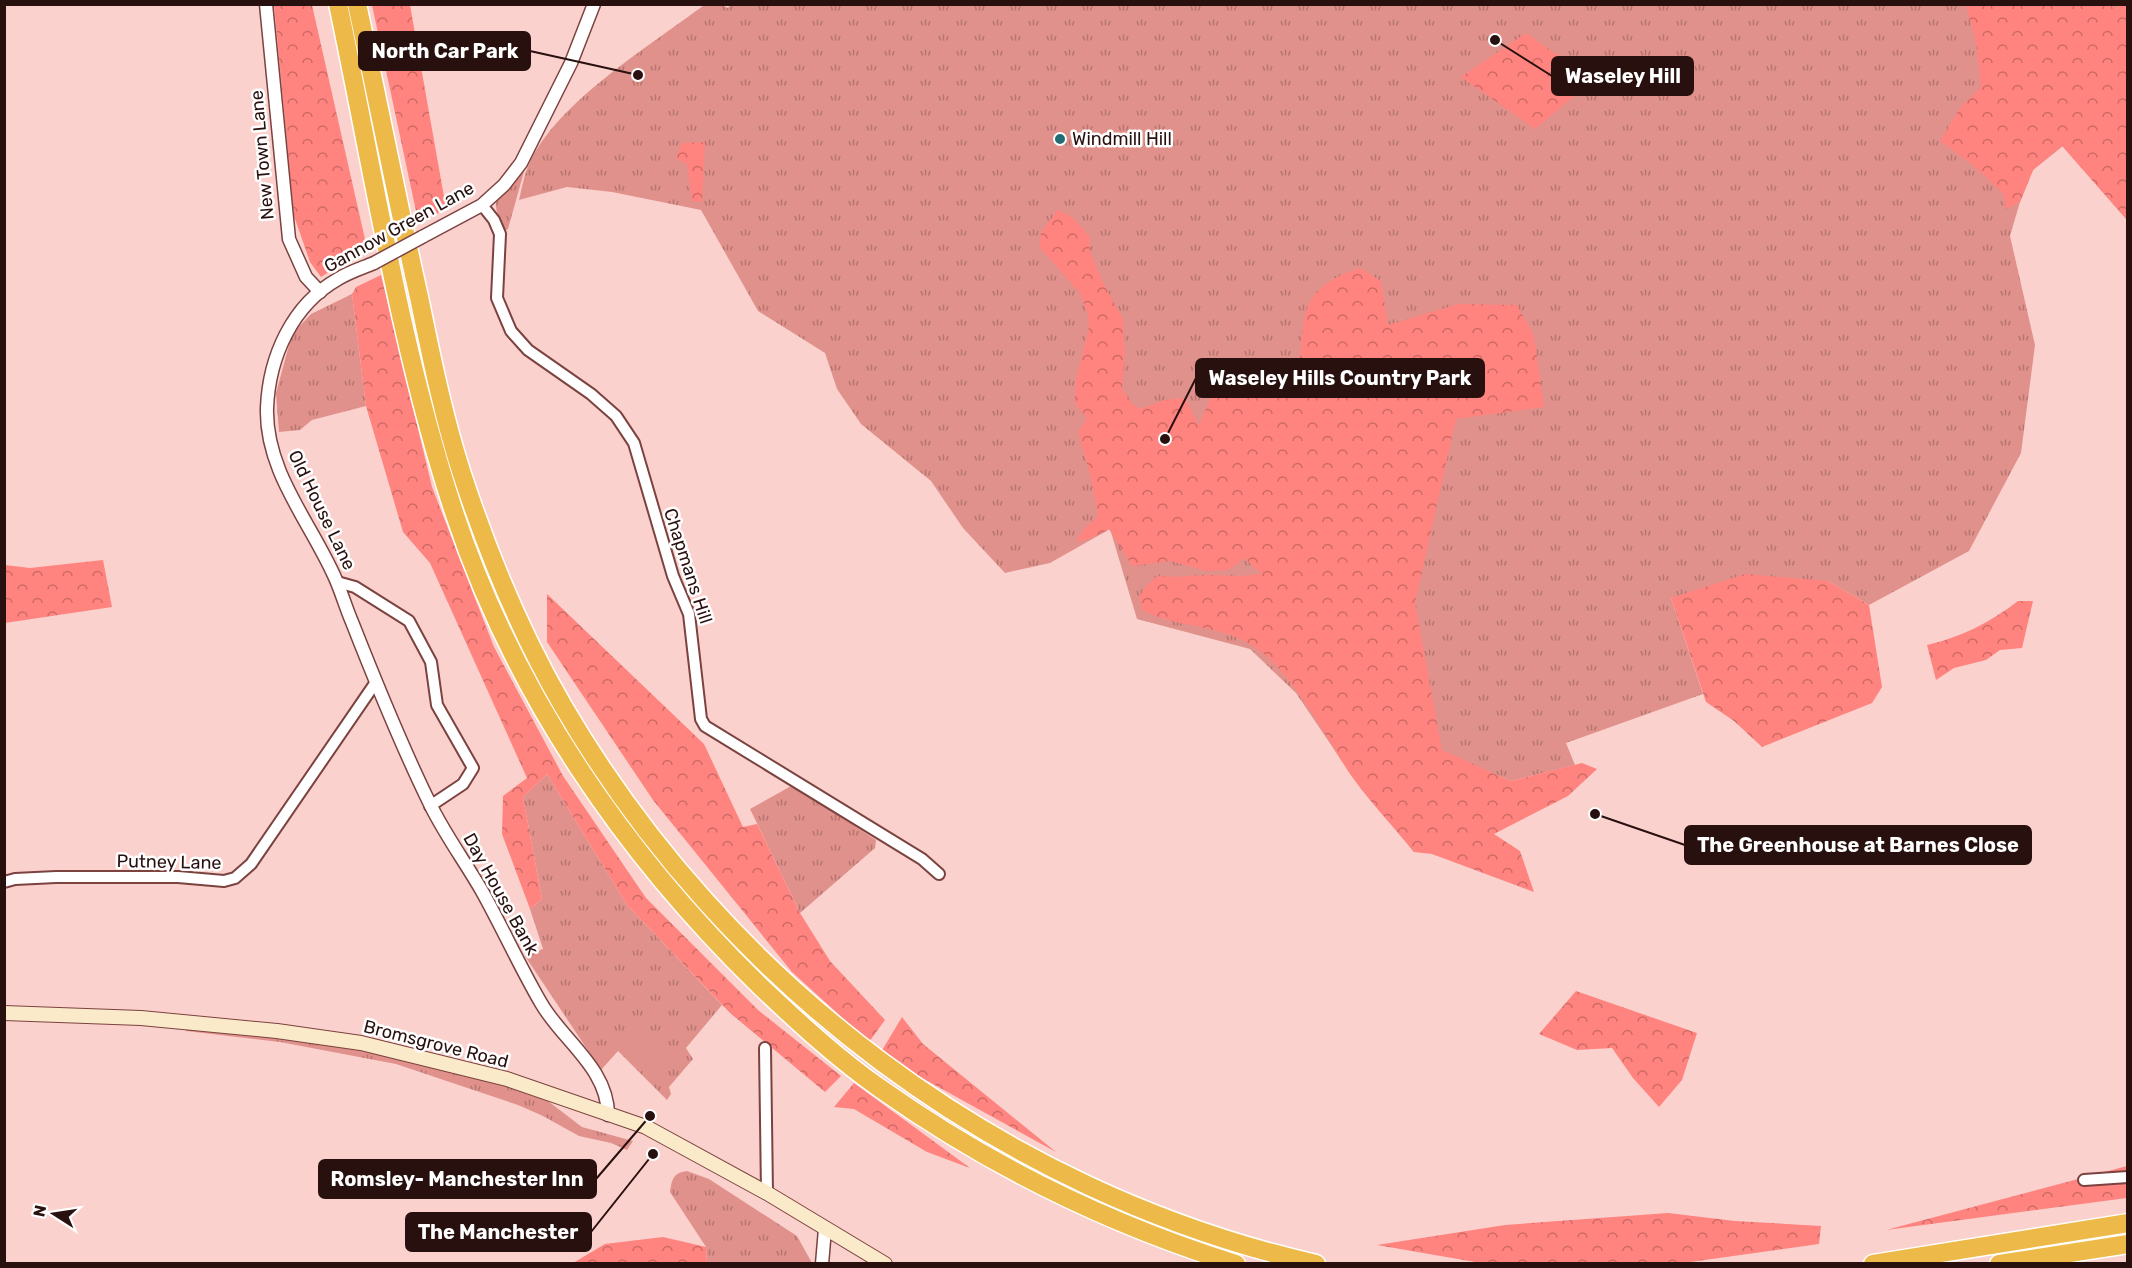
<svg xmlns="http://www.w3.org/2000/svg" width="2132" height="1268" font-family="Rubik,sans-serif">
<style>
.grass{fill:url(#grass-tufts)}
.forest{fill:url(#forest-crowns)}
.pitch{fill:#e1918b}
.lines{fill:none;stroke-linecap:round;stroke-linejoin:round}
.minor-casing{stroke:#7b423f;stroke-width:14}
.tertiary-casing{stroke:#7b423f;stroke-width:15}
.secondary-casing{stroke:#7b423f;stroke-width:16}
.motorway-casing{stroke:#fff;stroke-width:21}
.minor{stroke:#fff;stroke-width:10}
.tertiary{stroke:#fff;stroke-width:12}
.secondary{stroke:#faeac9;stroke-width:14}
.motorway{stroke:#edba4a;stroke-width:18}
.tertiary-bridge-casing{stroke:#7b423f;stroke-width:15;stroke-linecap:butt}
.tertiary-bridge{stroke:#fff;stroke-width:12}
.poi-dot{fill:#226d74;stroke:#fefefe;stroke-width:2}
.labels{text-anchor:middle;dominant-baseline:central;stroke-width:5;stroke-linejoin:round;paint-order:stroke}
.poi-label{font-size:18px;fill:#28100f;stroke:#fefefe;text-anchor:start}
.street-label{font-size:18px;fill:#28100f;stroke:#fefefe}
.leader{fill:none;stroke:#28100f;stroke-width:2}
.callout-dot{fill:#28100f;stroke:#fefefe;stroke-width:2}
.callout{fill:#28100f;stroke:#28100f;stroke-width:2}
.callout-label{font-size:20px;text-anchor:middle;font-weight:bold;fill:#fff}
</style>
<defs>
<pattern id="grass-tufts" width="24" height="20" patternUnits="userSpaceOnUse" patternTransform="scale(1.5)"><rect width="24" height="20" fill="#e1918b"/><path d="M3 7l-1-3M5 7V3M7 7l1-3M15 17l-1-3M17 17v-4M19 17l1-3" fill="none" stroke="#b67570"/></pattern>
<pattern id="forest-crowns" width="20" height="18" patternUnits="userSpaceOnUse" patternTransform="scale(1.5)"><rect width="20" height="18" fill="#ff837e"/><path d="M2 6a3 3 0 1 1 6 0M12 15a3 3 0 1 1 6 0" fill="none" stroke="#ce6a66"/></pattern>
</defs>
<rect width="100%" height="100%" fill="#fbd1cd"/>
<g class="grass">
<path d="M731,4L2127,5V220L2063,146L2033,170L2020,202L2010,236L2035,345L2021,453L1969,551L1869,605L1828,581L1671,598L1703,694L1566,743L1575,765L1511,781L1442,751L1414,852L1350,773L1296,693L1250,649L1137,619L1110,529L1050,563L1005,573L963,528L931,481L861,424L837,389L825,353L758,311L701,210L612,192L567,187L519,200C522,188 524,175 529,164C557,102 650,46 704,5H722L728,8Z"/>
<path d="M525,168L508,229L505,231C488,196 496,199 518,170Z"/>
<polygon points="352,294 366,406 312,420 300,430 279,432 276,393 292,334 311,314"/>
<polygon points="547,774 627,905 722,1005 686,1048 693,1059 669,1087 671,1094 667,1100 618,1051 601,1070 525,956 543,949 530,909 542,899 523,797"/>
<polygon points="793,785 876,840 875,848 800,913 750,809"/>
<polygon points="186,1026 360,1048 465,1073 540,1095 582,1127 633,1141 627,1150 611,1143 579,1136 543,1116 518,1105 396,1064 280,1042 186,1031"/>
<path d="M687,1171L709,1179L797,1236L812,1263H707L706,1247L670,1192C672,1179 673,1173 687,1171Z"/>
</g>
<g class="forest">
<polygon points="2110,4 2112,7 2127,5 2127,220 2062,146 2033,170 2020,202 2006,209 2003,193 1974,166 1940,141 1960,108 1981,87 1976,42 1966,5"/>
<polygon points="274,5 312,5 367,248 321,277 310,262 294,216"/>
<polygon points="372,5 410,5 446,208 419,225"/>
<polygon points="1526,33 1593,80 1535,129 1461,77"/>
<polygon points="705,142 702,202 692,201 687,164 676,158 682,143"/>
<path d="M1058,210L1072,217L1090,237V251L1102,281L1123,319L1125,355L1122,389L1133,405L1141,409L1164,400L1185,398L1199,425L1213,393L1276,387L1299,369C1305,312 1298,289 1360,268L1381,281L1388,325L1459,304L1517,305L1534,336L1544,407L1456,419L1415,603L1442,750L1511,781L1582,763L1597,769L1568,796L1494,834L1520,851L1534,892L1432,854L1414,852C1393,826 1369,801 1350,774C1325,736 1290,667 1250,644C1216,624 1176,628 1142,610L1139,597L1146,586L1157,576C1176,578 1191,575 1209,575C1228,575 1243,578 1261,573L1244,558L1229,570L1206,571L1170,561L1132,566L1109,529L1092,538L1076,542L1084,529L1098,516L1091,478L1078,432L1087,418L1075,403V383L1089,327L1088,315L1080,293L1040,248L1041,232Z"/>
<polygon points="381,275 432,487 494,647 563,776 646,898 758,1010 841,1076 825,1092 730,1013 627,905 547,774 523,797 542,899 530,909 502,834 503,796 527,778 430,563 403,532 366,406 352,294 356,287"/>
<polygon points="103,560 112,607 5,623 5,565 30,568"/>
<polygon points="1745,574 1828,581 1869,605 1882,687 1872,703 1762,747 1734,721 1706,702 1671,598"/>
<polygon points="547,594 704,744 743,827 757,824 800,913 830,961 885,1020 869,1042 792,972 653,800 547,642"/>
<path d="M2018,601H2033L2022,648L2000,650L1986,660L1954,668L1936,680L1927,645C1962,637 1989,623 2018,601Z"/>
<polygon points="1576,991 1697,1033 1682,1080 1659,1107 1633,1078 1612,1048 1577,1050 1539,1034"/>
<polygon points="902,1017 923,1044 1056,1152 913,1073 881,1052"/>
<polygon points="854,1083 970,1168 927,1152 854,1109 834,1107"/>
<polygon points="2127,1166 2127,1198 1886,1230"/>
<polygon points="1668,1213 1735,1221 1821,1226 1819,1244 1676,1264 1481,1263 1377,1245 1505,1225"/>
<polygon points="663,1237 706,1247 707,1263 573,1263 605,1244"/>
</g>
<polygon class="pitch" points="645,1024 678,1059 662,1075 628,1040"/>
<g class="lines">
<g class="minor-casing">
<g id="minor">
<polyline points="482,205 494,220 500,234 497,298 511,331 528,350 591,394 616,416 634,443 673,576 689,614 701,719 705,726 922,859 939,874"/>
<polyline points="337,582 355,587 409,621 431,662 437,705 473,768 463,784 430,806"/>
<polyline points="4,882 15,879 56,877 178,877 224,881 235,878 251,864 376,682"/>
<polyline points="765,1048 767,1193"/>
<polyline points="2084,1180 2128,1177"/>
</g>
</g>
<g class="tertiary-casing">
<g id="tertiary">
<polyline points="266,4 289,239 306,277 320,292"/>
<polyline points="422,237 482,205 504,185 521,163 571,63 594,4"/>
<path d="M374,263C362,268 349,272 338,279C292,305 269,357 267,408C265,472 312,524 336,580C342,594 346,608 352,622C376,683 401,745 430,804C445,835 466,863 483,893C503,929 520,967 541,1003C562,1040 608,1068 608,1115"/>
<polyline points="822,1264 825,1229"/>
</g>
</g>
<g class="secondary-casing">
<polyline id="secondary" points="4,1013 141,1018 277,1031 361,1043 507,1079 646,1127 767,1193 885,1264"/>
</g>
<g class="motorway-casing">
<g id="motorway">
<path d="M338,4C374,174 400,348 454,512C514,694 625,855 761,987C799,1023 838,1059 881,1089C990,1166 1108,1224 1236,1264"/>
<path d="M357,4C378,102 397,199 419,297C431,355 443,415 461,471C487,551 520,632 563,706C725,984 1001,1192 1316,1264"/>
<polyline points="1873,1264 2128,1223"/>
<polyline points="1999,1264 2128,1244"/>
</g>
</g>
<use href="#minor" class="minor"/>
<use href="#tertiary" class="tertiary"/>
<use href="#secondary" class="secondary"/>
<use href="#motorway" class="motorway"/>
<g class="tertiary-bridge-casing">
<polyline id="tertiary-bridge" points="374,263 422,237"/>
</g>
<use href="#tertiary-bridge" class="tertiary-bridge"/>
</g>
<circle class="poi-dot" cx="1060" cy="139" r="6"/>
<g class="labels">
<g class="poi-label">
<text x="1072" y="139">Windmill Hill</text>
</g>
<g class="street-label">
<text transform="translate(262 155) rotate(-95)">New Town Lane</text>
<text transform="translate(399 227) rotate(-29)">Gannow Green Lane</text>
<text transform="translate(322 510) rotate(64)">Old House Lane</text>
<text transform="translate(688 566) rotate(72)">Chapmans Hill</text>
<text transform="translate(169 862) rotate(1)">Putney Lane</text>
<text transform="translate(501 894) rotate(61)">Day House Bank</text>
<text transform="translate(436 1044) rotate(14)">Bromsgrove Road</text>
</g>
</g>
<path class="leader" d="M638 75L530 51M1495 40L1552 76M1165 439L1196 378M1595 814L1685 845M650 1116L596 1179M653 1154L591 1232"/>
<g class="callout-dot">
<circle cx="638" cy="75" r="6"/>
<circle cx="1495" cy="40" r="6"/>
<circle cx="1165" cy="439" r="6"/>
<circle cx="1595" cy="814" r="6"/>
<circle cx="650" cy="1116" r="6"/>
<circle cx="653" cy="1154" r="6"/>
</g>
<g class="callout">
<rect x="359" y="32" width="171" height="38" rx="6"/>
<rect x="1552" y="57" width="141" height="38" rx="6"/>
<rect x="1196" y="359" width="288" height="38" rx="6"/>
<rect x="1685" y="826" width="346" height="38" rx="6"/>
<rect x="319" y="1160" width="277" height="38" rx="6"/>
<rect x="406" y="1213" width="185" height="38" rx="6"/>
</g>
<g class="callout-label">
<text x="445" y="58">North Car Park</text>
<text x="1623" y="83">Waseley Hill</text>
<text x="1340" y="385">Waseley Hills Country Park</text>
<text x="1858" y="852">The Greenhouse at Barnes Close</text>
<text x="457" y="1186">Romsley- Manchester Inn</text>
<text x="498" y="1239">The Manchester</text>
</g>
<rect width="2132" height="1268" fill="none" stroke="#28100f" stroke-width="12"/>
<g transform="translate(54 1214) rotate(282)" stroke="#fefefe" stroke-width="4.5" paint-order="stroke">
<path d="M0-4.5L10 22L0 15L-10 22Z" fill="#28100f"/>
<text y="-9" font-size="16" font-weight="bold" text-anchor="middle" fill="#28100f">N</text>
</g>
</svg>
